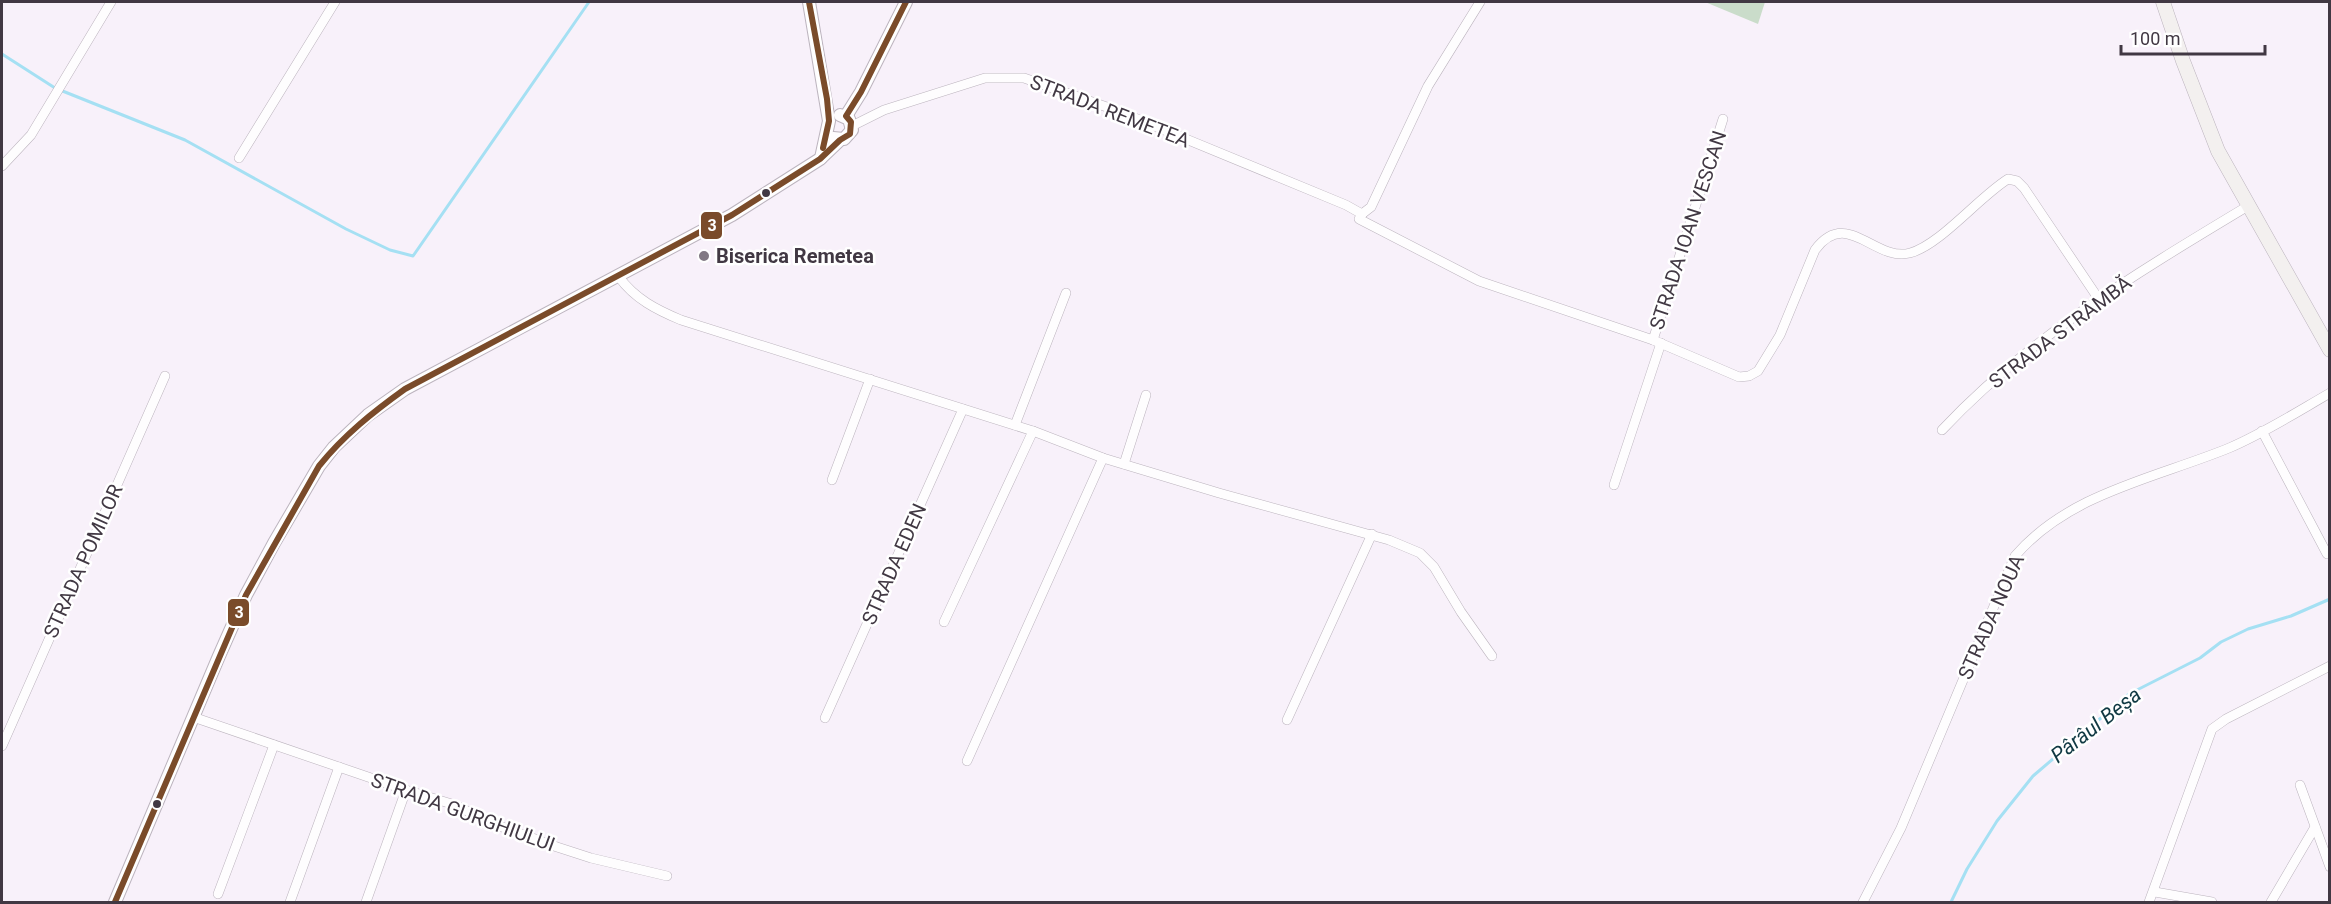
<svg xmlns="http://www.w3.org/2000/svg" width="2331" height="904" font-family="Roboto,sans-serif">
<style>
.green{fill:#cadcca}
.lines{fill:none;stroke-linecap:round;stroke-linejoin:round}
.stream{stroke:#a5e0f3;stroke-width:3}
.minor-casing{stroke:#bcb4be;stroke-width:10}
.tertiary-casing{stroke:#bcb4be;stroke-width:14}
.secondary-casing{stroke:#bcb4be;stroke-width:15}
.minor{stroke:#fefdfe;stroke-width:9}
.tertiary{stroke:#fefdfe;stroke-width:12}
.secondary{stroke:#f3f0ef;stroke-width:14}
.bus-1-casing{stroke:#fff;stroke-width:10}
.bus-1{stroke:#7a4b2a;stroke-width:6}
.bus-dot{fill:#413843;stroke:#fff;stroke-width:2}
.poi-dot{fill:#817983;stroke:#fff;stroke-width:2}
.labels{text-anchor:middle;dominant-baseline:central;stroke-width:5;stroke-linejoin:round;paint-order:stroke}
.street-label{font-size:20px;fill:#413843;stroke:#fff}
.poi-label{font-size:20px;font-weight:bold;fill:#413843;stroke:#fff;text-anchor:start}
.water-label{font-size:21px;font-style:italic;fill:#103943;stroke:#fff}
.line-badge{stroke:#fff;stroke-width:2}
.badge-label{font-size:16px;text-anchor:middle;font-weight:bold;fill:#fff}
</style>
<rect width="100%" height="100%" fill="#f8f1fa"/>
<polygon class="green" points="1705,2 1765,2 1758,24"/>
<g class="lines">
<g class="stream">
<polyline points="2,54 55,88"/>
<polyline points="60,90 185,140 346,229 390,250 413,256 589,2"/>
<polyline points="1951,902 1967,869 1997,821 2033,776 2129,694 2200,658 2221,642 2248,629 2291,616 2330,599"/>
</g>
<g class="minor-casing">
<g id="minor">
<polyline points="852,126 884,110 985,78 1024,78 1118,111 1346,205 1362,214"/>
<polyline points="239,158 335,2"/>
<polyline points="2,166 31,135 111,2"/>
<path d="M1362,214L1359,219L1479,281L1653,340L1739,377L1749,376L1758,371L1780,335L1815,250C1847,207 1874,262 1910,253C1940,245 1979,197 2008,179L2017,181L2024,188L2098,298"/>
<polyline points="1362,214 1371,207 1428,86 1480,2"/>
<path d="M619,277C635,299 657,310 681,320L1033,431L1103,458L1219,493L1389,540L1420,553L1434,567L1461,612L1492,656"/>
<polyline points="1653,340 1723,119"/>
<polyline points="1015,425 1066,293"/>
<path d="M1942,430C2029,337 2140,271 2248,206"/>
<polyline points="2262,431 2327,554"/>
<polyline points="1124,464 1146,395"/>
<polyline points="832,480 870,379"/>
<polyline points="1614,485 1661,343"/>
<polyline points="944,622 1033,431"/>
<polyline points="193,717 406,790 455,805 494,824 557,847 591,858 667,876"/>
<polyline points="825,718 963,409"/>
<polyline points="1287,720 1372,534"/>
<polyline points="2,746 165,376"/>
<polyline points="967,761 1103,458"/>
<polyline points="2300,785 2330,867"/>
<polyline points="2155,892 2212,902"/>
<polyline points="218,894 274,745"/>
<polyline points="290,902 339,767"/>
<polyline points="366,902 406,790"/>
<path d="M1863,902L1901,828L2015,556C2069,493 2156,478 2229,448C2264,433 2297,412 2330,393"/>
<polyline points="2149,902 2212,729 2226,719 2330,666"/>
<polyline points="2271,902 2315,827"/>
</g>
</g>
<g class="tertiary-casing">
<g id="tertiary">
<polyline points="809,2 829,121 821,158"/>
<polyline points="846,116 861,92 906,2"/>
<polyline points="833,138 844,139 852,130 849,119 840,115"/>
<polyline points="115,902 219,656 246,595 274,543 319,466 334,447 368,415 405,389 732,215 820,159 840,140"/>
</g>
</g>
<g class="secondary-casing">
<polyline id="secondary" points="2163,2 2183,61 2218,151 2330,350"/>
</g>
<use href="#minor" class="minor"/>
<use href="#tertiary" class="tertiary"/>
<use href="#secondary" class="secondary"/>
<g class="bus-1-casing">
<g id="bus-1">
<polyline points="809,2 827,99 829,121 823,148"/>
<path d="M115,902L246,595L319,466C344,435 373,412 405,389L732,215L820,159L840,140L850,134L851,122L846,116L861,92L906,2"/>
</g>
</g>
<use href="#bus-1" class="bus-1"/>
</g>
<g class="bus-dot">
<circle cx="766" cy="193" r="5"/>
<circle cx="157" cy="804" r="5"/>
</g>
<circle class="poi-dot" cx="704" cy="256" r="6"/>
<g class="labels">
<g class="street-label">
<text transform="translate(1110 111) rotate(21)">STRADA REMETEA</text>
<text transform="translate(1688 230) rotate(-72)">STRADA IOAN VESCAN</text>
<text transform="translate(2060 332) rotate(-37)">STRADA STRÂMBĂ</text>
<text transform="translate(83 561) rotate(-66)">STRADA POMILOR</text>
<text transform="translate(894 564) rotate(-66)">STRADA EDEN</text>
<text transform="translate(1991 617) rotate(-66)">STRADA NOUA</text>
<text transform="translate(463 812) rotate(20)">STRADA GURGHIULUI</text>
</g>
<g class="poi-label">
<text x="716" y="256">Biserica Remetea</text>
</g>
<g class="water-label">
<text transform="translate(2096 725) rotate(-38)">Pârâul Beșa</text>
</g>
</g>
<g class="line-badge">
<rect x="700" y="211" width="23" height="29" rx="6" fill="#7a4b2a"/>
<rect x="227" y="598" width="23" height="29" rx="6" fill="#7a4b2a"/>
</g>
<g class="badge-label">
<text x="712" y="231">3</text>
<text x="239" y="618">3</text>
</g>
<rect width="2331" height="904" fill="none" stroke="#413843" stroke-width="6"/>
<path d="M2121 45v9h144v-9" fill="none" stroke="#413843" stroke-width="3"/>
<text x="2130" y="45" font-size="18" fill="#413843" stroke="#ffffff" stroke-width="4.5" paint-order="stroke">100 m</text>
</svg>
